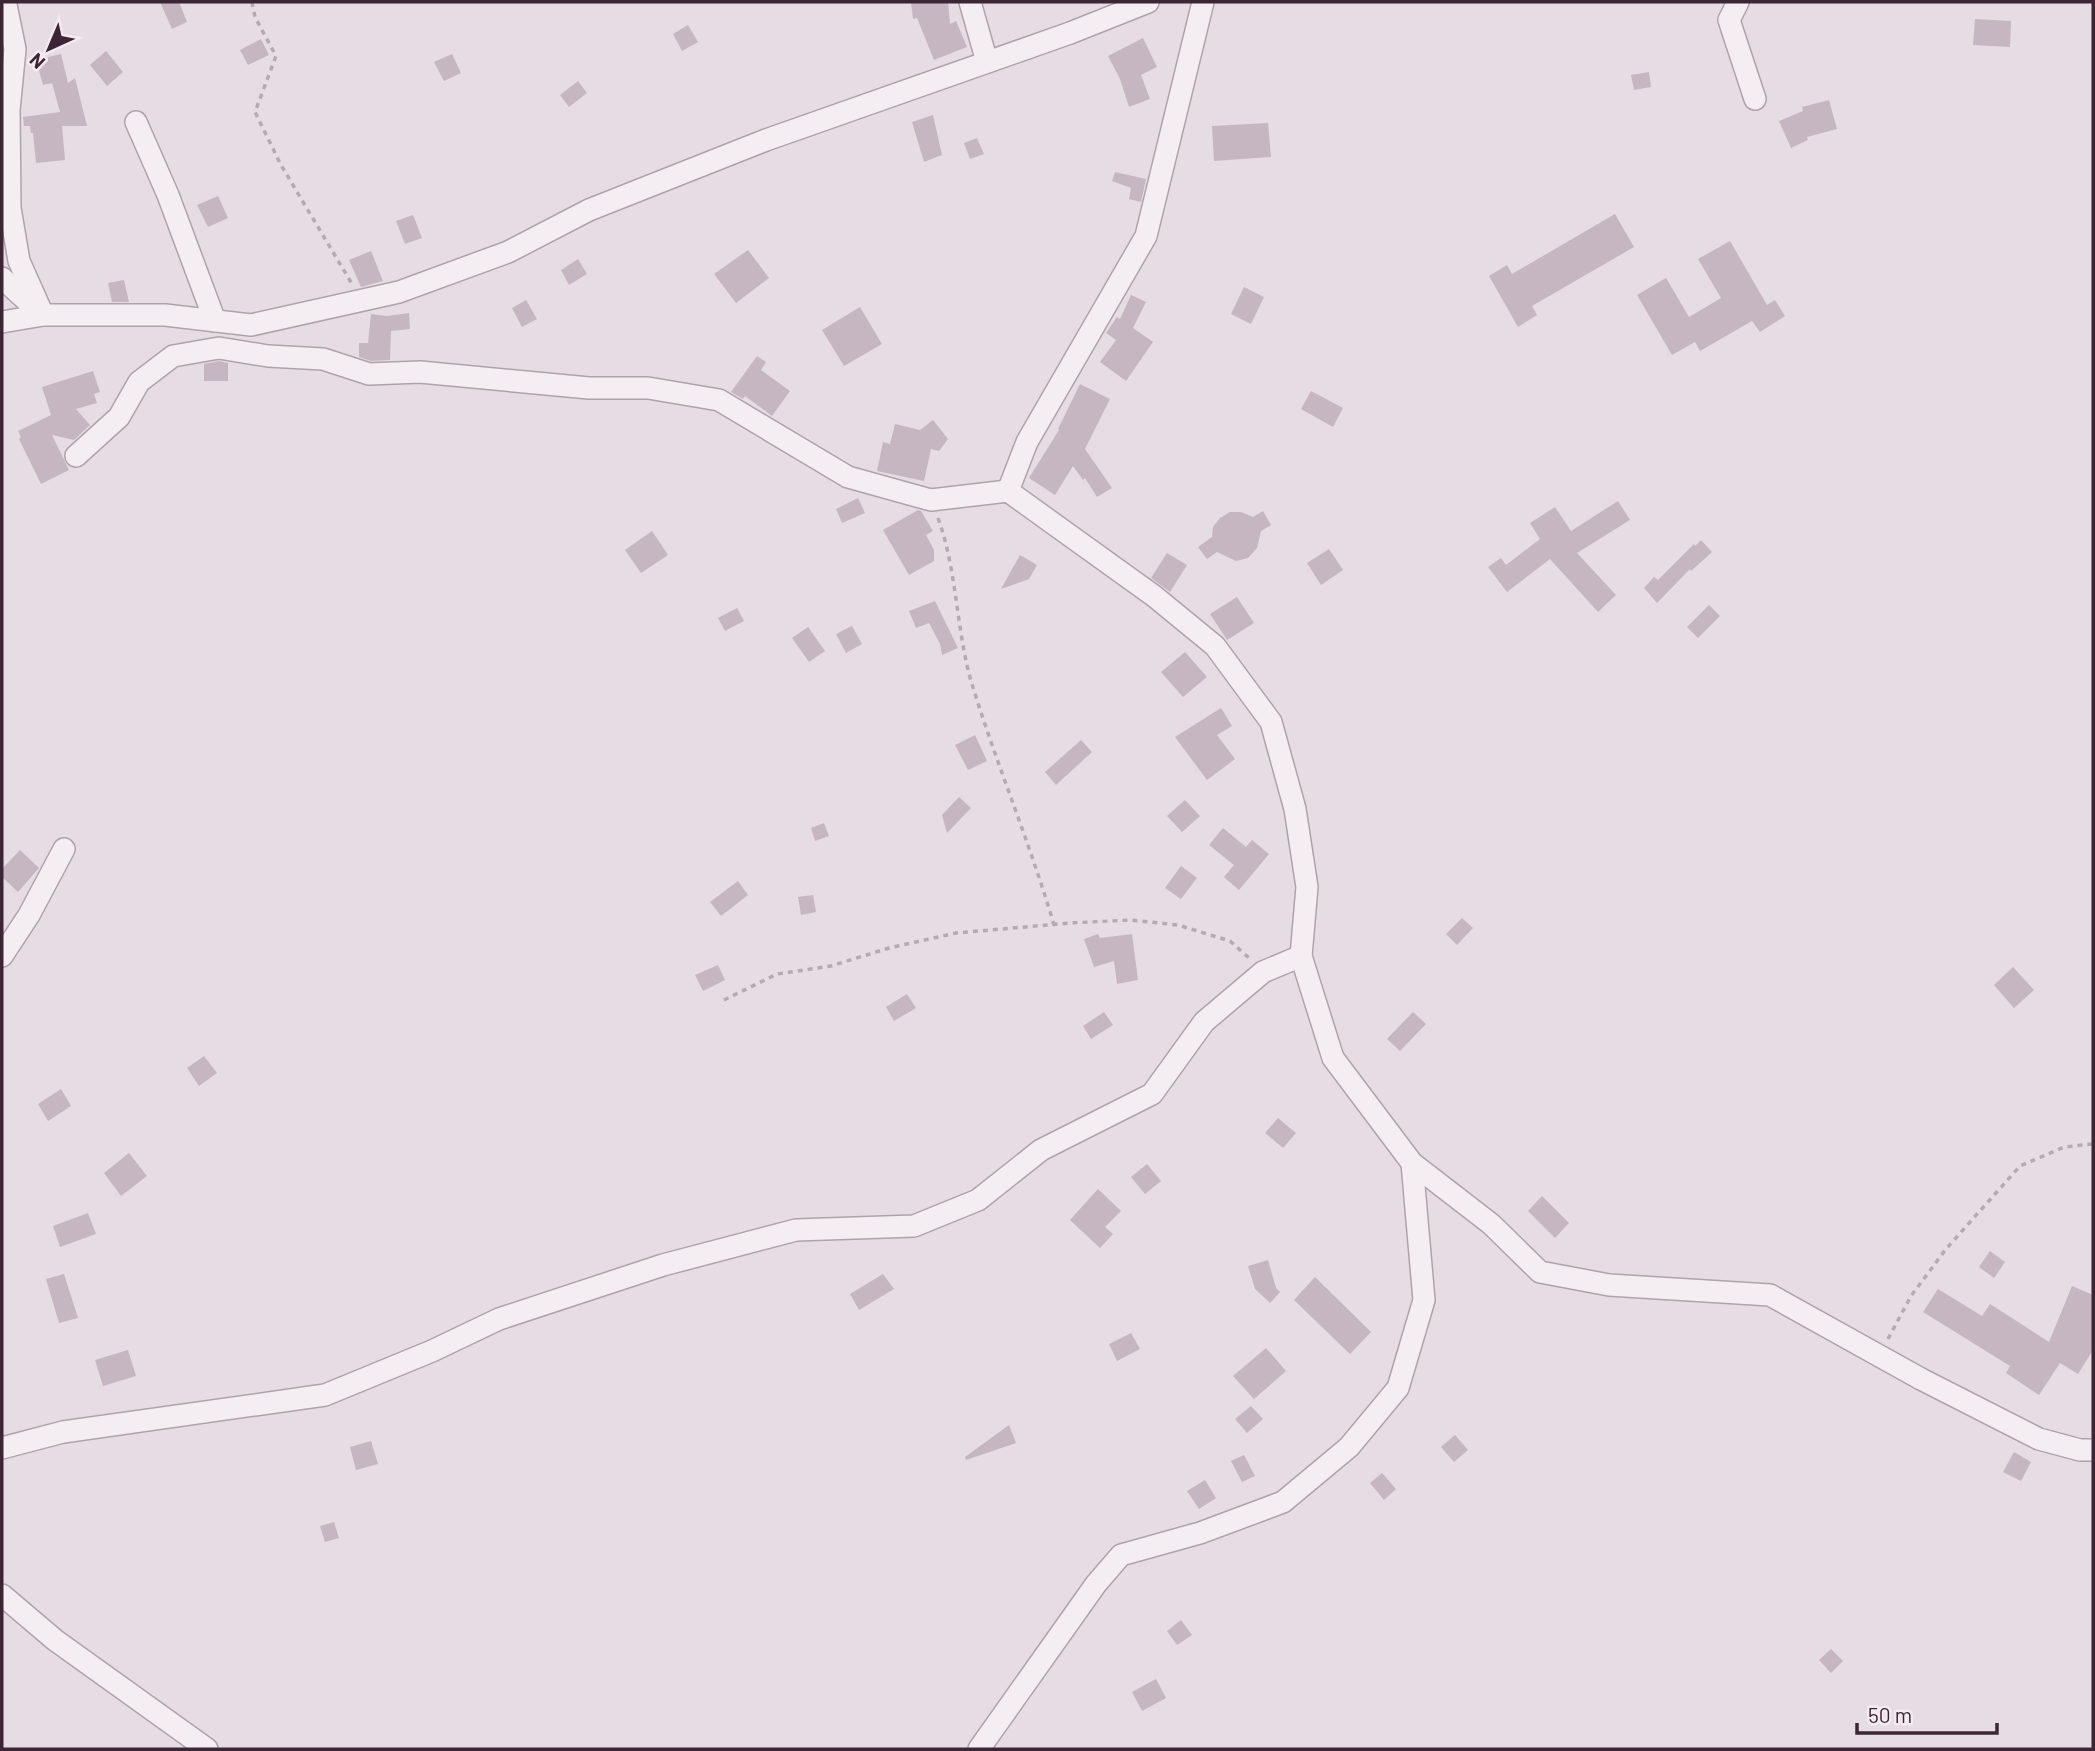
<svg xmlns="http://www.w3.org/2000/svg" width="2095" height="1751" font-family="Barlow,sans-serif">
<style>
.building{fill:#c6b6c2}
.lines{fill:none;stroke-linecap:round;stroke-linejoin:round}
.minor-casing{stroke:#b0a2ac;stroke-width:24}
.path{stroke:#b5aab3;stroke-width:3.5;stroke-dasharray:5 5;stroke-linecap:butt}
.minor{stroke:#f4eef3;stroke-width:21}
</style>
<rect width="100%" height="100%" fill="#e6dce4"/>
<g class="building">
<polygon points="160,2 179,2 187,22 172,29"/>
<polygon points="911,2 948,2 950,24 956,21 967,47 934,60 917,18 913,19"/>
<polygon points="1975,19 2011,21 2010,47 1973,45"/>
<polygon points="688,25 698,42 682,51 673,34"/>
<polygon points="1143,38 1157,67 1141,75 1150,99 1129,107 1120,79 1108,56"/>
<polygon points="261,39 269,55 248,65 240,50"/>
<polygon points="106,51 123,72 107,86 90,65"/>
<polygon points="61,54 68,83 75,78 87,126 62,126 65,160 36,163 33,133 31,133 30,126 24,126 23,117 60,112 52,83 43,85 36,60"/>
<polygon points="452,54 461,73 444,81 434,62"/>
<polygon points="1649,72 1651,87 1634,90 1631,75"/>
<polygon points="578,81 587,93 569,107 560,95"/>
<polygon points="1829,100 1837,129 1807,137 1808,140 1791,148 1779,121 1803,111 1802,107"/>
<polygon points="933,115 942,155 924,162 912,122"/>
<polygon points="1268,123 1271,157 1214,161 1212,126"/>
<polygon points="977,138 984,154 970,159 964,143"/>
<polygon points="1115,172 1146,179 1141,202 1129,199 1131,188 1112,181"/>
<polygon points="218,196 228,218 208,227 197,205"/>
<polygon points="1615,214 1634,247 1532,306 1537,315 1518,327 1489,276 1507,265 1512,274"/>
<polygon points="413,215 422,238 405,244 396,221"/>
<polygon points="1730,241 1767,305 1775,300 1785,316 1760,332 1752,321 1700,351 1695,342 1672,355 1637,295 1666,278 1689,317 1721,298 1698,259"/>
<polygon points="748,250 769,278 736,303 714,274"/>
<polygon points="371,251 383,281 361,287 349,260"/>
<polygon points="578,259 587,274 569,285 561,270"/>
<polygon points="124,280 129,302 112,302 108,283"/>
<polygon points="1244,287 1264,297 1251,324 1231,314"/>
<polygon points="1131,295 1146,302 1133,328 1153,342 1126,381 1100,362 1116,340 1106,333 1117,317 1120,319"/>
<polygon points="526,300 537,319 522,327 512,308"/>
<polygon points="860,307 882,344 844,366 822,330"/>
<polygon points="409,313 410,329 391,331 390,360 371,361 359,357 359,343 368,343 371,314 387,316"/>
<polygon points="757,356 766,362 761,370 790,391 772,416 745,396 743,399 731,392"/>
<polygon points="219,361 228,363 228,381 204,381 204,364"/>
<polygon points="93,371 100,392 94,394 97,403 76,409 90,425 74,440 52,435 69,470 41,484 19,439 21,437 18,431 51,415 42,387"/>
<polygon points="1080,384 1110,399 1085,449 1112,488 1097,497 1085,478 1083,480 1073,466 1055,495 1029,478 1059,430 1058,429"/>
<polygon points="1311,391 1343,408 1333,427 1301,409"/>
<polygon points="933,420 948,439 939,451 931,449 924,481 877,471 883,442 890,444 895,424 920,430"/>
<polygon points="858,498 865,513 842,523 836,509"/>
<polygon points="1618,501 1630,520 1577,553 1616,595 1598,612 1550,559 1507,592 1488,567 1501,558 1506,565 1540,539 1530,523 1555,507 1571,531"/>
<polygon points="918,510 921,511 933,531 926,535 934,550 934,561 909,575 883,530"/>
<polygon points="1263,511 1271,525 1261,531 1257,548 1248,558 1236,561 1217,552 1207,559 1198,547 1212,537 1213,527 1220,518 1230,512 1241,512 1253,517"/>
<polygon points="652,531 668,555 641,573 625,550"/>
<polygon points="1701,540 1712,552 1691,571 1690,569 1657,603 1644,588 1654,577 1658,580 1694,544 1695,546"/>
<polygon points="1329,549 1343,570 1321,585 1307,563"/>
<polygon points="1167,553 1187,565 1170,592 1151,578"/>
<polygon points="1020,555 1037,565 1029,579 1001,589"/>
<polygon points="1237,597 1254,623 1227,640 1210,614"/>
<polygon points="935,601 958,648 942,655 940,644 929,623 916,628 909,611"/>
<polygon points="1709,605 1720,616 1698,638 1687,627"/>
<polygon points="737,608 744,621 725,631 718,618"/>
<polygon points="852,626 862,644 846,653 836,634"/>
<polygon points="808,627 825,651 809,662 792,638"/>
<polygon points="1185,652 1207,677 1183,697 1161,672"/>
<polygon points="1221,708 1232,726 1217,735 1235,759 1207,780 1175,737"/>
<polygon points="975,735 987,761 968,770 955,745"/>
<polygon points="1081,740 1092,752 1056,785 1045,772"/>
<polygon points="959,797 971,808 947,833 942,815"/>
<polygon points="1185,800 1200,816 1182,832 1167,816"/>
<polygon points="824,823 829,836 815,841 811,828"/>
<polygon points="1223,828 1246,847 1252,840 1269,854 1239,890 1224,877 1234,865 1209,845"/>
<polygon points="20,850 39,868 18,892 2,877 2,869"/>
<polygon points="1181,866 1197,878 1181,899 1165,888"/>
<polygon points="738,881 748,895 721,916 710,902"/>
<polygon points="813,895 816,912 801,915 798,897"/>
<polygon points="1462,918 1473,928 1457,945 1446,934"/>
<polygon points="1098,934 1100,938 1132,934 1138,980 1117,984 1114,961 1094,967 1084,939"/>
<polygon points="718,965 725,980 703,991 695,975"/>
<polygon points="2013,967 2034,990 2014,1008 1994,985"/>
<polygon points="907,994 916,1008 894,1021 886,1007"/>
<polygon points="1104,1012 1113,1025 1091,1039 1083,1026"/>
<polygon points="1413,1012 1426,1024 1400,1051 1387,1039"/>
<polygon points="204,1056 217,1073 199,1086 187,1068"/>
<polygon points="61,1089 71,1106 48,1121 38,1104"/>
<polygon points="1278,1118 1296,1133 1283,1148 1265,1133"/>
<polygon points="129,1153 147,1176 121,1196 104,1173"/>
<polygon points="1147,1164 1161,1181 1145,1194 1131,1177"/>
<polygon points="1098,1189 1121,1211 1105,1227 1113,1234 1100,1248 1070,1220"/>
<polygon points="1542,1196 1569,1223 1555,1238 1528,1211"/>
<polygon points="88,1213 96,1234 60,1247 53,1226"/>
<polygon points="1990,1251 2005,1262 1994,1278 1979,1267"/>
<polygon points="1268,1260 1276,1288 1280,1292 1270,1303 1255,1289 1248,1266"/>
<polygon points="64,1274 78,1318 59,1323 46,1279"/>
<polygon points="883,1274 894,1289 859,1310 850,1294"/>
<polygon points="1315,1277 1371,1332 1350,1354 1294,1300"/>
<polygon points="2072,1286 2093,1295 2093,1350 2078,1374 2060,1363 2039,1395 2006,1373 2010,1366 1923,1312 1938,1289 1982,1316 1990,1304 2049,1342"/>
<polygon points="1131,1333 1140,1349 1117,1361 1109,1344"/>
<polygon points="1266,1348 1286,1371 1254,1399 1233,1376"/>
<polygon points="128,1350 136,1376 103,1386 95,1360"/>
<polygon points="1251,1406 1263,1419 1247,1433 1235,1419"/>
<polygon points="1009,1425 1016,1443 966,1460 965,1457"/>
<polygon points="1455,1435 1468,1450 1454,1462 1441,1447"/>
<polygon points="371,1441 378,1464 356,1470 350,1447"/>
<polygon points="2014,1452 2031,1462 2021,1481 2003,1472"/>
<polygon points="1244,1455 1255,1476 1242,1482 1231,1461"/>
<polygon points="1382,1473 1396,1489 1384,1500 1370,1483"/>
<polygon points="1205,1480 1216,1498 1199,1509 1187,1491"/>
<polygon points="334,1522 339,1538 325,1542 320,1526"/>
<polygon points="1181,1620 1192,1635 1177,1645 1167,1631"/>
<polygon points="1831,1649 1843,1661 1831,1673 1819,1660"/>
<polygon points="1156,1679 1166,1698 1142,1711 1132,1692"/>
</g>
<g class="lines">
<g class="minor-casing">
<g id="minor">
<polyline points="2,2 6,5 15,49 9,110 10,208 19,261 43,315"/>
<polyline points="970,2 987,62"/>
<polyline points="1203,2 1146,236 1027,442 1008,491 1154,596 1215,646 1271,722 1295,809 1307,887 1301,956 1333,1058 1412,1163 1491,1224 1540,1272 1609,1285 1770,1295 1921,1379 2039,1439 2080,1450 2093,1450"/>
<polyline points="1738,2 1729,20 1755,99"/>
<polyline points="136,122 168,195 215,321"/>
<polyline points="2,278 36,309"/>
<polyline points="2,322 43,315 165,315 251,325 399,292 508,252 589,210 766,140 1070,33 1148,2"/>
<polyline points="76,456 119,417 139,382 173,356 219,348 268,356 323,359 369,374 420,372 589,388 648,388 719,400 848,477 931,500 1008,491"/>
<polyline points="2,956 29,915 64,849"/>
<polyline points="2,1448 63,1432 325,1395 432,1351 499,1319 663,1265 796,1230 914,1226 978,1200 1041,1150 1152,1094 1204,1022 1263,972 1301,956"/>
<polyline points="2,1595 55,1640 207,1749"/>
<polyline points="979,1749 1096,1584 1121,1555 1200,1533 1283,1502 1349,1447 1398,1388 1424,1300 1412,1163"/>
</g>
</g>
<g class="path">
<polyline points="252,2 255,17 276,56 255,112 281,165 352,284"/>
<path d="M938,518C957,570 956,628 971,681C996,763 1030,843 1054,925"/>
<polyline points="724,1000 777,974 831,966 889,948 956,933 1070,923 1130,920 1178,925 1230,941 1249,958"/>
<polyline points="1888,1339 1911,1296 1946,1249 2020,1166 2064,1147 2093,1144"/>
</g>
<use href="#minor" class="minor"/>
</g>
<rect width="2095" height="1751" fill="none" stroke="#3c2636" stroke-width="7"/>
<g transform="translate(49 49) rotate(224)" stroke="#f4ebf2" stroke-width="5" paint-order="stroke">
<path d="M0-5L12 26L0 18L-12 26Z" fill="#3c2636"/>
<text y="-10" font-size="19" font-weight="bold" text-anchor="middle" fill="#3c2636">N</text>
</g>
<path d="M1857 1723v10h140v-10" fill="none" stroke="#3c2636" stroke-width="3.5"/>
<text x="1868" y="1723" font-size="21" fill="#3c2636" stroke="#f4ebf2" stroke-width="5" paint-order="stroke">50 m</text>
</svg>
